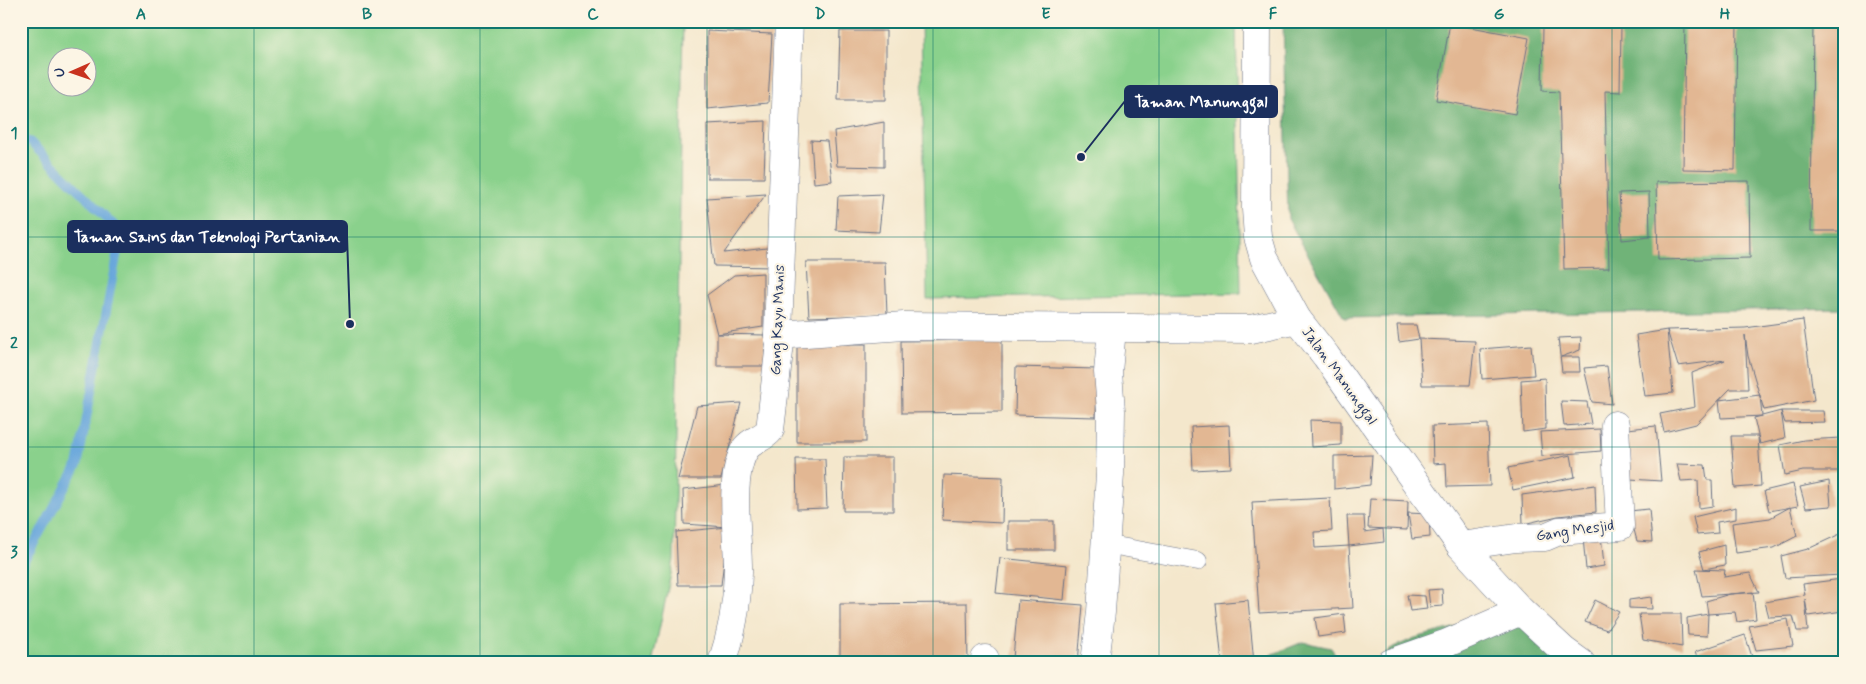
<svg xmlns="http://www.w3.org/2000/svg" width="1866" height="684" font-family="Mynerve,sans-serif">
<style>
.green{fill:#8ad18c;stroke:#528075;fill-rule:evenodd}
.forest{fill:#6fb378;stroke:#45716b}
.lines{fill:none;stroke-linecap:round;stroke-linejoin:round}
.stream{stroke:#69a7db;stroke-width:9}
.building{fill:#e2b793}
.lane-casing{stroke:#676f84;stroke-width:19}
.street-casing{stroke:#676f84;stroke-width:29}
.secondary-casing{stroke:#676f84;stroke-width:29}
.path{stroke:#676f84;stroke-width:3;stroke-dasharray:4 4;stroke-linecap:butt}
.lane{stroke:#fff;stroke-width:18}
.street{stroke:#fff;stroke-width:28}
.secondary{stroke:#fff;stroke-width:28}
.grid{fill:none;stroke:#0f766e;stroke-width:1;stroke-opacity:0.55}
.labels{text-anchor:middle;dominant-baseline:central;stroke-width:4.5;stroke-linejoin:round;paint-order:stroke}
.street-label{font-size:15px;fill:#1b2f5e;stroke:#fcf5e5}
.leader{fill:none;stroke:#1b2f5e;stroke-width:2}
.callout-dot{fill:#1b2f5e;stroke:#fcf5e5;stroke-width:2}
.callout{fill:#1b2f5e;stroke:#1b2f5e;stroke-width:2}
.callout-label{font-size:16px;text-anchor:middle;font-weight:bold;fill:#fff}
.neatline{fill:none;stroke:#0f766e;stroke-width:2}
.grid-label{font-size:16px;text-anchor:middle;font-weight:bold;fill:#0f766e}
</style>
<rect width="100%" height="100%" fill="#fcf5e5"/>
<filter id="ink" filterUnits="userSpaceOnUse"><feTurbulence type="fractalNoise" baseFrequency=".02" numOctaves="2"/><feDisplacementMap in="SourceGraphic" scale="10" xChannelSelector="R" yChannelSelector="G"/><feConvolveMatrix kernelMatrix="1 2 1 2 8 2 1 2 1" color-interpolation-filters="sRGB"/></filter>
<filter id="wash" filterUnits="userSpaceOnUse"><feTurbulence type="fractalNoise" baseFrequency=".0096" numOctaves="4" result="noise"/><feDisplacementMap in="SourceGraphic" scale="20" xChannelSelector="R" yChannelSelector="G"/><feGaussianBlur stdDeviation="1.12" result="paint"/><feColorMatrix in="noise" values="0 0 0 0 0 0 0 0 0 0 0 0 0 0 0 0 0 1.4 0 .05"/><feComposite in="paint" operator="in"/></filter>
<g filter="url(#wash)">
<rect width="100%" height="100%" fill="#f4e7cc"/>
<g class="green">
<path d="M21,21H683L674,560L652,663H21ZM58,58H88V88H58Z"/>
<polygon points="921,21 1236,21 1241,293 927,299"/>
</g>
<g class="forest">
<polygon points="1283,21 1845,21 1845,308 1344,318 1288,219"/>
<polygon points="1510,613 1588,663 1379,663 1390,649 1415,638"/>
<polygon points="1303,642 1331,648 1341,663 1251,663"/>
</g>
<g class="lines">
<polyline class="stream" points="21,140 30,142 121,232 78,464 21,567"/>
</g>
<g id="blocks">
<g class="building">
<polygon points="1685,21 1737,21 1735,170 1683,169"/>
<polygon points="1813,21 1845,21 1845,231 1811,231"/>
<polygon points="1450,23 1529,38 1515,114 1436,100"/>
<polygon points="1543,24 1621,26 1620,92 1605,91 1609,268 1564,269 1559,92 1542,91"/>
<polygon points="707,31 772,34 768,103 707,109"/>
<polygon points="840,31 886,31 886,100 838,100"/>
<polygon points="766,121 764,178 707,178 707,124"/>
<polygon points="884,122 884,167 837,166 834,131"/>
<polygon points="811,140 827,141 832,181 814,183"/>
<polygon points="1749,181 1750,258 1658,260 1656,182"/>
<polygon points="1649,192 1650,237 1622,240 1619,193"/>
<polygon points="766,194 724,253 775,247 775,267 714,266 707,198"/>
<polygon points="883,194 879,232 836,230 838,196"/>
<polygon points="806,262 885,262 887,315 809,317"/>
<polygon points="763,273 763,327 717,334 765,335 765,366 717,366 717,334 707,295 734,275"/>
<polygon points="1803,320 1814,400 1764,410 1748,356 1745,335 1748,389 1730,389 1696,424 1664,432 1660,414 1695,407 1692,373 1725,360 1678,366 1667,330 1673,393 1645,396 1636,335 1667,330 1745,328"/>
<polygon points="1397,325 1416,325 1419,339 1399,342"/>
<polygon points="1581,337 1580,350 1561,357 1579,357 1580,372 1562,372 1558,338"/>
<polygon points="1419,339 1475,341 1470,385 1422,385"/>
<polygon points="1002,340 1002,412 902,413 901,341"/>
<polygon points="1840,341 1845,342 1845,387 1843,387"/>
<rect x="797" y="344" width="69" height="98"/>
<polygon points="1531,345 1534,375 1482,379 1480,349"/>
<polygon points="1607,366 1612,404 1592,402 1584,368"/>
<polygon points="1016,367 1097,369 1096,417 1015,415"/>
<polygon points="1545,378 1546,429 1523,432 1521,380"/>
<polygon points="1760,395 1762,416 1781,411 1785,438 1760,444 1754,418 1762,416 1721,418 1719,400"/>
<polygon points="1561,401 1587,402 1591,424 1564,426"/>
<polygon points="741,403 721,479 678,479 697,406"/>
<polygon points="1781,411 1823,411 1825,422 1785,423"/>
<polygon points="1310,420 1341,421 1341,445 1311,447"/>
<polygon points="1488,424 1490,486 1447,487 1446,463 1433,464 1432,426"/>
<polygon points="1229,425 1231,468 1193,470 1191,427"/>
<polygon points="1656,426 1661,481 1630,479 1627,429"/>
<polygon points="1600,429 1601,451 1542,456 1540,432"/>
<polygon points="1731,436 1758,436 1761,486 1735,488"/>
<polygon points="1841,438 1842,471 1803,471 1785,475 1780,445 1804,440"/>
<polygon points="1372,455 1370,485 1334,489 1334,456"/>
<polygon points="1571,455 1575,477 1513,490 1508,468"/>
<polygon points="844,457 893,457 893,511 843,511"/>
<polygon points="796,459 825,459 827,508 797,509"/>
<polygon points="1677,464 1705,465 1707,480 1712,480 1713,506 1699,508 1698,480 1681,481"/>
<polygon points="944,475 1003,477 1002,523 942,520"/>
<polygon points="1829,481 1831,506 1806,508 1800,487"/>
<polygon points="1793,484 1798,506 1769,511 1764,491"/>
<polygon points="726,485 728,527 684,524 683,490"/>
<polygon points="1595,485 1596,512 1558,516 1523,524 1522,495"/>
<polygon points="1330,498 1332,531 1314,532 1315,548 1349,546 1353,608 1259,613 1252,502"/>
<polygon points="1370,499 1408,501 1407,530 1368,528"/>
<polygon points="1736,507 1736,519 1717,522 1718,533 1697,535 1693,517"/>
<polygon points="1790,507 1797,536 1774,548 1736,553 1732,523 1770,518"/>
<polygon points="1649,509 1652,542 1637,541 1629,511"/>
<polygon points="1408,513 1429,514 1430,537 1412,539"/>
<polygon points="1347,516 1364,516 1365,532 1383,529 1384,542 1349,546"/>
<rect x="1008" y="521" width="46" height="29"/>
<polygon points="728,527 721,585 678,585 676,532"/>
<polygon points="1840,534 1842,575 1785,578 1781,556 1808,549"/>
<polygon points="1601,535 1604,566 1586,569 1583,538"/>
<polygon points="1724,545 1725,565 1704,569 1699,552"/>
<polygon points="1000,558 1067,565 1064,600 996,593"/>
<polygon points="1696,569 1725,570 1724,577 1750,573 1759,592 1702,596"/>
<polygon points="1842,579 1843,611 1808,616 1805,599 1808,631 1797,631 1793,616 1769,617 1765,602 1805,595 1803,584"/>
<polygon points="1442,589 1443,606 1430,607 1428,590"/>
<polygon points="1753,592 1756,619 1737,622 1735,612 1708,614 1706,601 1730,594"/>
<polygon points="1407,595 1425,596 1427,609 1410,611"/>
<polygon points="1651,597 1652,609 1629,608 1629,600"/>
<polygon points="1018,600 1083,605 1078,663 1013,659"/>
<polygon points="1248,600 1254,663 1222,663 1216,603"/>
<polygon points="1595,600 1619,612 1607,630 1585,622"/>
<polygon points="967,603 968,663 840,663 840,604"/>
<polygon points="1344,614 1346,633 1318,637 1315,618"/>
<polygon points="1639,614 1681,614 1682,647 1643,640"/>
<polygon points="1708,614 1707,636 1688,635 1687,618"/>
<polygon points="1788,619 1793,646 1756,650 1749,626"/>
<polygon points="1745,635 1754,663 1699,663 1695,652"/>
</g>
</g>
</g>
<g filter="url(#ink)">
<use href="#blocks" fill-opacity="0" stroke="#676f84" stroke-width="1"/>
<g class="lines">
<g class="lane-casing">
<polyline id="lane" points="1105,544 1198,561"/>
</g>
<g class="street-casing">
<g id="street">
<polyline points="778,335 904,326 1251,329 1297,319"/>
<polyline points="1461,546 1516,538 1545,537 1559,531 1620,526 1615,425"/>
<path d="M722,663C732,634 737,603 738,573C739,539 727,476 746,448C752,440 764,438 770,430L780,343L778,335L789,21"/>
<polyline points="985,663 985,659"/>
<polyline points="1095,663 1101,612 1110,474 1111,411 1108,372 1112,329"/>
<polyline points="1391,663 1445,644 1521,611"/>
</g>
</g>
<g class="secondary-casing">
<polyline id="secondary" points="1257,21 1256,209 1258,237 1264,258 1297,319 1326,356 1461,546 1521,611 1563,650 1581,663"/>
</g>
<polyline class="path" points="1014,662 1027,663"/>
<use href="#lane" class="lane"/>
<use href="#street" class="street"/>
<use href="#secondary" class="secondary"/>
</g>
</g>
<path class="grid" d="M254,21V663M480,21V663M707,21V663M933,21V663M1159,21V663M1386,21V663M1612,21V663M21,237H1845M21,447H1845"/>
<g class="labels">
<g class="street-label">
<text transform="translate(778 320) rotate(-88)">Gang Kayu Manis</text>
<text transform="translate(1339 376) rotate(54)">Jalan Manunggal</text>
<text transform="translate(1575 531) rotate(-8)">Gang Mesjid</text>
</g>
</g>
<path class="leader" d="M1081 157L1125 101M350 324L347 236"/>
<g class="callout-dot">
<circle cx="1081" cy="157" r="5"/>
<circle cx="350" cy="324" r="5"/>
</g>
<g class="callout">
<rect x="1125" y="86" width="152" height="31" rx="5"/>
<rect x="68" y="221" width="279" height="31" rx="5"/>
</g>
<g class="callout-label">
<text x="1201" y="107">Taman Manunggal</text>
<text x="207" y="242">Taman Sains dan Teknologi Pertanian</text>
</g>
<rect width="1866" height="684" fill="none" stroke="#fcf5e5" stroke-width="55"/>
<g transform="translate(72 72) rotate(268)"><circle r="24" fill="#fcf5e5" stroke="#a2a6af"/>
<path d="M0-4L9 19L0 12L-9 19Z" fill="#c8321e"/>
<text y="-8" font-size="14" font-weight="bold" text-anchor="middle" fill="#1b2f5e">U</text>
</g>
<rect x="28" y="28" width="1810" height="628" class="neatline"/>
<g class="grid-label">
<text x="141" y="19">A</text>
<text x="367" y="19">B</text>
<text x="593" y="19">C</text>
<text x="820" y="19">D</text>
<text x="1046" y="19">E</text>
<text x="1273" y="19">F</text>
<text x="1499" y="19">G</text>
<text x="1725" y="19">H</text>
<text x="14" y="138">1</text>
<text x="14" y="348">2</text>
<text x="14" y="557">3</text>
</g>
</svg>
